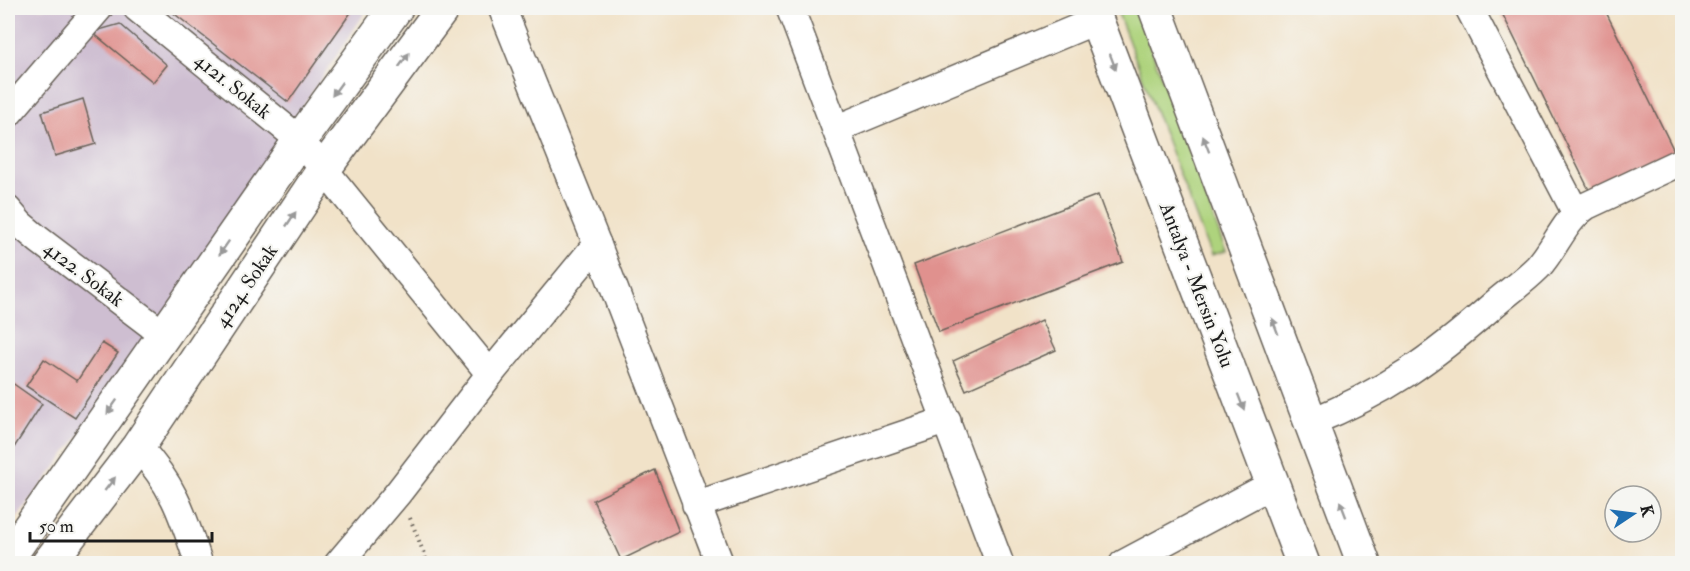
<svg xmlns="http://www.w3.org/2000/svg" width="1690" height="571" font-family="'IM FELL Double Pica',serif">
<style>
.industrial{fill:#cebed1}
.green{fill:#aed37d;stroke:#65784c;stroke-width:1.5}
.building{fill:#e0918e}
.lines{fill:none;stroke-linecap:round;stroke-linejoin:round}
.minor-casing{stroke:#676158;stroke-width:30}
.major-casing{stroke:#676158;stroke-width:36}
.highway-casing{stroke:#676158;stroke-width:36}
.path{stroke:#676158;stroke-width:4;stroke-dasharray:1.5 4.5;stroke-linecap:butt}
.minor{stroke:#fff;stroke-width:27}
.major{stroke:#fff;stroke-width:33}
.highway{stroke:#fff;stroke-width:33}
.oneway{fill:#999}
.labels{text-anchor:middle;dominant-baseline:central;stroke-width:4.5;stroke-linejoin:round;paint-order:stroke}
.street-label{font-size:20px;fill:#1c1c1c;stroke:#f6f6f2}
</style>
<rect width="100%" height="100%" fill="#f6f6f2"/>
<filter id="ink" filterUnits="userSpaceOnUse"><feTurbulence type="fractalNoise" baseFrequency=".0167" numOctaves="2"/><feDisplacementMap in="SourceGraphic" scale="12" xChannelSelector="R" yChannelSelector="G"/><feConvolveMatrix kernelMatrix="1 2 1 2 8 2 1 2 1" color-interpolation-filters="sRGB"/></filter>
<filter id="wash" filterUnits="userSpaceOnUse"><feTurbulence type="fractalNoise" baseFrequency=".008" numOctaves="4" result="noise"/><feDisplacementMap in="SourceGraphic" scale="24" xChannelSelector="R" yChannelSelector="G"/><feGaussianBlur stdDeviation="1.35" result="paint"/><feColorMatrix in="noise" values="0 0 0 0 0 0 0 0 0 0 0 0 0 0 0 0 0 1.4 0 .05"/><feComposite in="paint" operator="in"/></filter>
<g filter="url(#wash)">
<rect width="100%" height="100%" fill="#f1e2c8"/>
<polygon class="industrial" points="8,8 368,8 121,380 8,530"/>
<polygon class="green" points="1116,8 1136,8 1226,252 1211,256"/>
<g id="blocks">
<g class="building">
<polygon points="167,8 354,8 288,102"/>
<polygon points="1504,8 1604,8 1677,157 1593,198 1500,9"/>
<polygon points="120,24 167,65 153,82 92,32"/>
<polygon points="83,99 96,144 55,156 42,112"/>
<polygon points="1098,195 1123,262 939,332 914,265"/>
<polygon points="1042,320 1056,350 966,390 953,361"/>
<polygon points="102,343 118,353 75,418 26,386 44,359 77,381"/>
<polygon points="8,380 42,404 8,457"/>
<polygon points="655,470 679,532 621,560 593,500"/>
</g>
</g>
</g>
<g filter="url(#ink)">
<use href="#blocks" fill-opacity="0" stroke="#676158" stroke-width="1.5"/>
<g class="lines">
<g class="minor-casing">
<g id="minor">
<polyline points="137,8 300,140 490,374"/>
<polyline points="502,8 597,244 720,564"/>
<polyline points="790,8 1000,564"/>
<polyline points="1469,8 1576,213"/>
<polyline points="8,114 99,8"/>
<polyline points="836,129 1097,20"/>
<polyline points="8,210 20,224 39,240 163,334"/>
<path d="M1311,422C1386,392 1432,359 1492,306C1507,293 1524,281 1538,267C1556,247 1564,221 1586,206L1682,161"/>
<path d="M138,447C174,485 183,516 199,564"/>
<polyline points="696,505 947,420"/>
<polyline points="338,564 398,493 490,374 597,244"/>
<polyline points="1123,564 1273,484"/>
</g>
</g>
<g class="major-casing">
<g id="major">
<polyline points="8,558 300,140 396,8"/>
<polyline points="48,564 138,447 324,169 443,8"/>
</g>
</g>
<g class="highway-casing">
<g id="highway">
<polyline points="1092,8 1303,564"/>
<polyline points="1155,8 1364,564"/>
</g>
</g>
<polyline class="path" points="410,518 428,564"/>
<use href="#minor" class="minor"/>
<use href="#major" class="major"/>
<use href="#highway" class="highway"/>
</g>
<defs><path id="oneway-solid" d="M-6-.8H1V-3.2L6.5 0L1 3.2V.8H-6Z" transform="scale(1.5)"/></defs>
<g class="oneway">
<use href="#oneway-solid" transform="translate(404 60) rotate(-54)"/>
<use href="#oneway-solid" transform="translate(1113 62) rotate(69)"/>
<use href="#oneway-solid" transform="translate(337 89) rotate(126)"/>
<use href="#oneway-solid" transform="translate(1206 144) rotate(-111)"/>
<use href="#oneway-solid" transform="translate(291 219) rotate(-56)"/>
<use href="#oneway-solid" transform="translate(224 248) rotate(125)"/>
<use href="#oneway-solid" transform="translate(1275 326) rotate(-111)"/>
<use href="#oneway-solid" transform="translate(1241 402) rotate(69)"/>
<use href="#oneway-solid" transform="translate(112 407) rotate(125)"/>
<use href="#oneway-solid" transform="translate(110 484) rotate(-52)"/>
<use href="#oneway-solid" transform="translate(1343 509) rotate(-111)"/>
</g>
</g>
<g class="labels">
<g class="street-label">
<text transform="translate(233 86) rotate(39)">4121. Sokak</text>
<text transform="translate(84 274) rotate(37)">4122. Sokak</text>
<text transform="translate(1197 285) rotate(69)">Antalya - Mersin Yolu</text>
<text transform="translate(246 286) rotate(-56)">4124. Sokak</text>
</g>
</g>
<rect width="1690" height="571" fill="none" stroke="#f6f6f2" stroke-width="30"/>
<g transform="translate(1633 514) rotate(77)"><circle r="28" fill="#f6f6f2" stroke="#9f9f9c" stroke-width="1.5"/>
<path d="M0-4.5L10 22L0 15L-10 22Z" fill="#1f6fb2"/>
<text y="-9" font-size="16" font-weight="bold" text-anchor="middle" fill="#1c1c1c">K</text>
</g>
<path d="M30 532v9h182v-9" fill="none" stroke="#1c1c1c" stroke-width="3"/>
<text x="39" y="532" font-size="18" fill="#1c1c1c" stroke="#f6f6f2" stroke-width="4.5" paint-order="stroke">50 m</text>
</svg>
